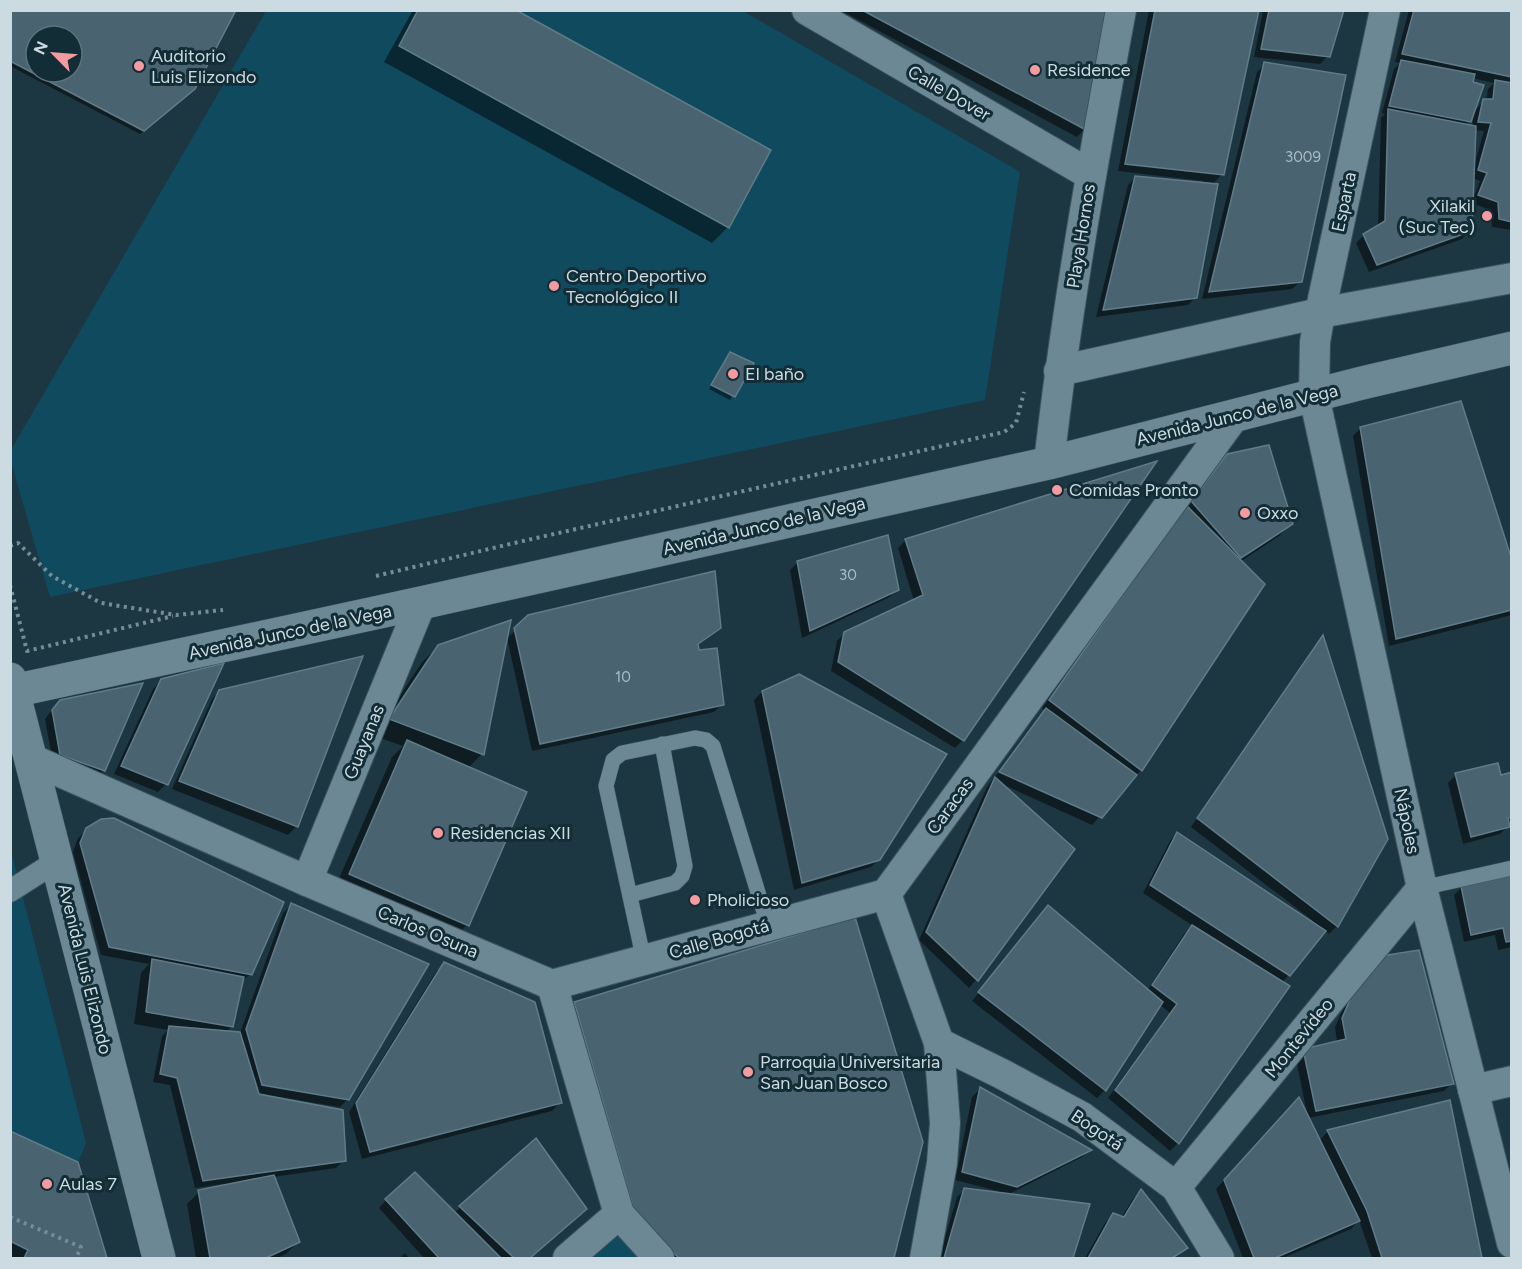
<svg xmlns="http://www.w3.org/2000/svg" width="1522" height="1269" font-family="Figtree,sans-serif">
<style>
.green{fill:#0f4a5e}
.shadow{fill:#0007;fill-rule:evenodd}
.building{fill:#496470;stroke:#607c88;stroke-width:1.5;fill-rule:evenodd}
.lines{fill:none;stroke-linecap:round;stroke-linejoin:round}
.service-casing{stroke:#3c535c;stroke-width:16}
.pedestrian-casing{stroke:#3c535c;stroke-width:24}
.minor-casing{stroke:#3c535c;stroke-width:32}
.tertiary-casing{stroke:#3c535c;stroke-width:34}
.path{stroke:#788c95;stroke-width:4;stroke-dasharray:3 4.5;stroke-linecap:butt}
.service{stroke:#6b8894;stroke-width:15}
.pedestrian{stroke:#6b8894;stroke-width:22}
.minor{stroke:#6b8894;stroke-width:30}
.tertiary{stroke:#6b8894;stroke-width:33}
.poi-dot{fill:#f49b9f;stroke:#132d37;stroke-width:2}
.labels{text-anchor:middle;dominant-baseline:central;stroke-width:6;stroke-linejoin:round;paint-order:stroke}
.number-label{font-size:15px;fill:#abbdc5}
.poi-label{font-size:18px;fill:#ccdbe1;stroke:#132d37;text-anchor:start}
.street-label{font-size:18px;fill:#ccdbe1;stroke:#132d37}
</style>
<rect width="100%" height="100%" fill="#1d3742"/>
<g class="green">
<polygon points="266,11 743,11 1020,172 985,400 50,597 11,462 11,450"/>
<polygon points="10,847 86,1143 78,1162 11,1131"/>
<polygon points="619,1214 659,1258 568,1258"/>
</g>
<g class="shadow">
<path d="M10,10H235L190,92L140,134L10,66ZM36,36H72V72H36Z"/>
<polygon points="413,10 513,10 728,227 712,243 384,62"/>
<polygon points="840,10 1105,10 1085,129 1077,137"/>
<polygon points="1149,10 1257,10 1222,174 1212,185 1196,297 1188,305 1096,317 1128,185 1136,177 1203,184 1203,181 1118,171"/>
<polygon points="1263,10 1342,10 1328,56 1320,64 1254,57"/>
<path d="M1409,10H1512V230L1492,227L1491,210L1471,203L1470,230L1462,239L1369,272L1356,243L1364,235L1378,227L1381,118L1385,114L1382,113L1394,69L1400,63L1395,62ZM1472,78L1494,83L1488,89L1486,101H1484L1474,111ZM1472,114H1474L1472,127L1466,125ZM1474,130L1484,131L1474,166ZM1472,178L1480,181L1472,201Z"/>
<polygon points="1265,64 1301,281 1292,289 1202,299 1257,72"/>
<polygon points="730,353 752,363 730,400 709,389"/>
<polygon points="1361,428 1512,565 1512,615 1389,646 1353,436"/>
<polygon points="1228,455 1291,524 1279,536 1240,562 1263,584 1141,770 1092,825 1004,785 1073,849 976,980 969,988 919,940 987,787 1046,711 1042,708 1178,515 1215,468"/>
<polygon points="1153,464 963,740 955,748 831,671 837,641 845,633 914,601 898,548 906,540"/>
<polygon points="798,562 898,589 890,597 802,638 790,570"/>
<polygon points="719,627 697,646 722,704 714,712 532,751 507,638 516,630"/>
<polygon points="1322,638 1337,926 1329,934 1325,930 1282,983 1178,1143 1170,1151 1108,1098 1170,1013 1159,1004 1105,1090 1097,1098 972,1001 1048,907 1147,991 1184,934 1193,926 1143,893 1170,841 1177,833 1312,923 1313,921 1191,827 1315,645"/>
<path d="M439,646L482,754L468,768L525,793L467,925L451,941L334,890L392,757L403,746L374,736L422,662ZM428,658H431L386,727L384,725Z"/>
<polygon points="361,658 296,827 288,835 172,789 212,699 220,691"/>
<polygon points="221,665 166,784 158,792 114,774 153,689 162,680"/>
<polygon points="762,692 879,859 871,867 794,890 754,700"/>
<polygon points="52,710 104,770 96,778 53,763 45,719"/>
<polygon points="1512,773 1512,823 1508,824 1508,826 1500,834 1463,844 1448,783 1456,775 1500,776"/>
<polygon points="87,829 251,974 241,982 232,1026 226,1032 240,1033 283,913 291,905 348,1099 340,1107 291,1099 291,1102 344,1160 336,1168 273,1177 298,1242 286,1254 277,1258 196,1258 187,1204 199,1192 224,1187 223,1184 195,1188 170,1085 153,1082 162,1036 168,1030 134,1024 141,973 149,964 101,955 73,852 78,838"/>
<polygon points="1512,876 1512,947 1498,950 1495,935 1464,942 1454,895 1462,887"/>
<polygon points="444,964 560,1103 552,1111 362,1159 349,1112 436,972"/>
<polygon points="1361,968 1452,1083 1444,1091 1308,1118 1319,1141 1328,1131 1448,1102 1480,1258 1372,1258 1359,1220 1351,1229 1283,1258 1243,1258 1216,1189 1292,1107 1307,1114 1296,1059 1304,1051 1337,1043 1335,1027"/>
<polygon points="575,1003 922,1142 893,1258 647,1258 559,1019"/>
<polygon points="980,1089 1090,1150 1082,1157 1007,1195 1088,1205 1071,1258 939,1258 957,1197 965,1189 997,1193 998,1191 955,1180 972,1097"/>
<polygon points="10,1132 77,1163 105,1258 10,1258"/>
<polygon points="535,1140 573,1221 530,1258 424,1258 379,1208 386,1200 454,1213"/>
<polygon points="1141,1192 1186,1248 1174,1258 1085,1258 1105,1223 1113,1215 1121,1218 1133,1199"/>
<polygon points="405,1253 409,1258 400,1258"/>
</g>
<g class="building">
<path d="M10,10H236L195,89L144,131L10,61ZM36,36H72V72H36Z"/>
<polygon points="418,10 516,10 771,150 729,228 399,46"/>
<polygon points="862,10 1106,10 1086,130"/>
<polygon points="1155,10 1259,10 1224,175 1125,164"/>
<polygon points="1269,10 1344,10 1330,57 1261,49"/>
<polygon points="1414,10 1512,10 1512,77 1402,54"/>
<polygon points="1401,60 1475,74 1473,82 1484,85 1471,122 1389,106"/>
<polygon points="1264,62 1346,75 1302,282 1209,292"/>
<polygon points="1495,80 1512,83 1512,222 1499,219 1498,202 1478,195 1487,173 1478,170 1491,123 1478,122 1483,99 1493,99"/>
<polygon points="1388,109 1476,126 1472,231 1377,265 1363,234 1385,221"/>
<polygon points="1135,176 1218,184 1197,298 1103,310"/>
<polygon points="730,352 754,363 735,397 711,385"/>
<polygon points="1461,401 1512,560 1512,610 1396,639 1360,427"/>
<polygon points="1269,445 1293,524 1241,558 1191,501 1227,454"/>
<polygon points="1157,461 964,741 838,662 844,632 923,595 905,539"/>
<polygon points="1186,505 1265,584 1142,771 1049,700"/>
<polygon points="888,535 899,590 810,631 797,561"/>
<polygon points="715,571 721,628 698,644 699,650 717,648 724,705 540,744 514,628 528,615"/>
<polygon points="511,620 484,755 389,719 438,645"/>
<polygon points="1323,635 1388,839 1338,927 1197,818"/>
<polygon points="363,656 298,827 179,781 219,690"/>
<polygon points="224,663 168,785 121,766 161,679"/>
<polygon points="799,674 947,754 880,860 802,883 762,691"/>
<polygon points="143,683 105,771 60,755 52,710 60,700"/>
<polygon points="1046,708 1137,775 1102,818 999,772"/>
<polygon points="407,740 527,792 469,926 349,874"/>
<polygon points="1498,763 1501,775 1512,772 1512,817 1508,818 1510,827 1471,837 1455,773"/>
<polygon points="995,777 1075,849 978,981 926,932"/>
<polygon points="114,818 284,902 252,975 109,947 80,843 86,828 101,819"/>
<polygon points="1177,832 1326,931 1290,976 1150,885"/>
<polygon points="1512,875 1512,941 1506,942 1503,928 1471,935 1461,886"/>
<polygon points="291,903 429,964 349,1100 262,1085 246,1029"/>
<polygon points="1048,905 1163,1002 1106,1091 978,992"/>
<polygon points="855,917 923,1142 894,1258 679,1258 636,1217 574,1002"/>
<polygon points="1192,925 1290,986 1179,1144 1115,1090 1177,1004 1152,985"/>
<polygon points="1419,950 1454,1084 1316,1111 1303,1049 1346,1039 1342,1018 1368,958"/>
<polygon points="152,959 244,977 233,1027 146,1012"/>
<polygon points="444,962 535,1002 562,1103 370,1152 356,1103"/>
<polygon points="169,1026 240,1032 259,1094 343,1110 346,1161 203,1181 177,1078 160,1074"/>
<polygon points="980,1087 1092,1150 1017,1187 962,1172"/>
<polygon points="1299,1097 1360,1221 1275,1258 1254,1258 1224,1180"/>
<polygon points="1450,1100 1482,1258 1382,1258 1367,1211 1327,1130"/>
<polygon points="10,1131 78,1162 107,1258 24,1258 28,1250 10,1241"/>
<polygon points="536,1138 587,1209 530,1258 514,1258 459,1206"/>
<polygon points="415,1172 501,1258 439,1258 385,1199"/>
<polygon points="274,1175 300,1242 266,1258 210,1258 198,1190"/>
<polygon points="964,1188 1090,1204 1073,1258 944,1258"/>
<polygon points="1141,1189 1188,1248 1172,1258 1088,1258 1113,1213 1124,1217"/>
</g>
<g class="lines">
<g class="service-casing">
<g id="service">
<polyline points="1422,888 1512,868"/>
<polyline points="630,895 675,883 682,876 685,866 662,744"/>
<polyline points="644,961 606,786 613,760 622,753 695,738 706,740 713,746 768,925"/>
</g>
</g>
<g class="pedestrian-casing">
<polyline id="pedestrian" points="10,891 57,861"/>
</g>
<g class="minor-casing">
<g id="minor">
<polyline points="807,10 1091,175"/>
<polyline points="1385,10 1320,313 1315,342 1314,396 1422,888 1512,1243"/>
<polyline points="1059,371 1320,313 1512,278"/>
<path d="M1049,463C1066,311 1093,161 1121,10"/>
<polyline points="31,759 307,881 552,985"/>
<polyline points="307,881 421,603"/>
<polyline points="886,894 1235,415"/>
<polyline points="886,894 939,1043 945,1123 942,1163 925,1258"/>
<polyline points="552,985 886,894"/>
<polyline points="552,985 619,1214 659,1258"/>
<polyline points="939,1043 1002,1074 1082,1117 1176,1187 1219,1258"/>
<polyline points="1473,1090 1512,1081"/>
<polyline points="1176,1187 1422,888"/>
<polyline points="568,1258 619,1214"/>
</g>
</g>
<g class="tertiary-casing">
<g id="tertiary">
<polyline points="10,679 159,1258"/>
<polyline points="13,691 421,603 1049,463 1362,383 1512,348"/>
</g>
</g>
<g class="path">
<polyline points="10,546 18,543 52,576 101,603 176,615 223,610"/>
<polyline points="376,576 510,544 1004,432 1016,423 1024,392"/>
<polyline points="10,585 27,651 173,616"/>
<polyline points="10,1217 81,1247 76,1258"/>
</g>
<use href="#service" class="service"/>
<use href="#pedestrian" class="pedestrian"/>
<use href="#minor" class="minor"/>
<use href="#tertiary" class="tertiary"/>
</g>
<g class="poi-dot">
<circle cx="139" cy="66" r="6"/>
<circle cx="1035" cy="70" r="6"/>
<circle cx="1487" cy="216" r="6"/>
<circle cx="554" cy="286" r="6"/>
<circle cx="733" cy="374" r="6"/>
<circle cx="1057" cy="490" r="6"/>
<circle cx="1245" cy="513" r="6"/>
<circle cx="438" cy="833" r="6"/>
<circle cx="695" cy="900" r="6"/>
<circle cx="748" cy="1072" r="6"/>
<circle cx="47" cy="1184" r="6"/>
</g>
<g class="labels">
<g class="number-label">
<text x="1303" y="157">3009</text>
<text x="848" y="575">30</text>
<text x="623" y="677">10</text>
</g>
<g class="poi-label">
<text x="151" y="56">Auditorio<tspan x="151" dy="21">Luis Elizondo</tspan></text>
<text x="1047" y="70">Residence</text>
<text x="1475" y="206" text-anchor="end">Xilakil<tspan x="1475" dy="21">(Suc Tec)</tspan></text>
<text x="566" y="276">Centro Deportivo<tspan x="566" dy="21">Tecnológico II</tspan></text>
<text x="745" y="374">El baño</text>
<text x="1069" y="490">Comidas Pronto</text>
<text x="1257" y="513">Oxxo</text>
<text x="450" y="833">Residencias XII</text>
<text x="707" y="900">Pholicioso</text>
<text x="760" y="1062">Parroquia Universitaria<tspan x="760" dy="21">San Juan Bosco</tspan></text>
<text x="59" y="1184">Aulas 7</text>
</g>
<g class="street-label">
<text transform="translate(949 93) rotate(30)">Calle Dover</text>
<text transform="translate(1344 202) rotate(-78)">Esparta</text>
<text transform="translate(1081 236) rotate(-81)">Playa Hornos</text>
<text transform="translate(1237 415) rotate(-14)">Avenida Junco de la Vega</text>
<text transform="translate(764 526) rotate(-13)">Avenida Junco de la Vega</text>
<text transform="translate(290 632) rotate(-12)">Avenida Junco de la Vega</text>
<text transform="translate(364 742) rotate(-68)">Guayanas</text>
<text transform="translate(950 806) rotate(-54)">Caracas</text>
<text transform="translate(1407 821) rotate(78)">Nápoles</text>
<text transform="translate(428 932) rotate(23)">Carlos Osuna</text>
<text transform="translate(719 939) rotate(-16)">Calle Bogotá</text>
<text transform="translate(85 969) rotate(76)">Avenida Luis Elizondo</text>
<text transform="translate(1299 1038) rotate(-51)">Montevideo</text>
<text transform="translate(1097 1130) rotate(34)">Bogotá</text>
</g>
</g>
<rect width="1522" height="1269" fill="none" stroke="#ccdbe1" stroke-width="24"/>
<g transform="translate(54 54) rotate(295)"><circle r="28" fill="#132d37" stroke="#5d737b" stroke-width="1.5"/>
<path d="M0-4.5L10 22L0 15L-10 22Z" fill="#f49b9f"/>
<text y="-9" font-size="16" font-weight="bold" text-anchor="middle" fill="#ccdbe1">N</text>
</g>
</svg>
